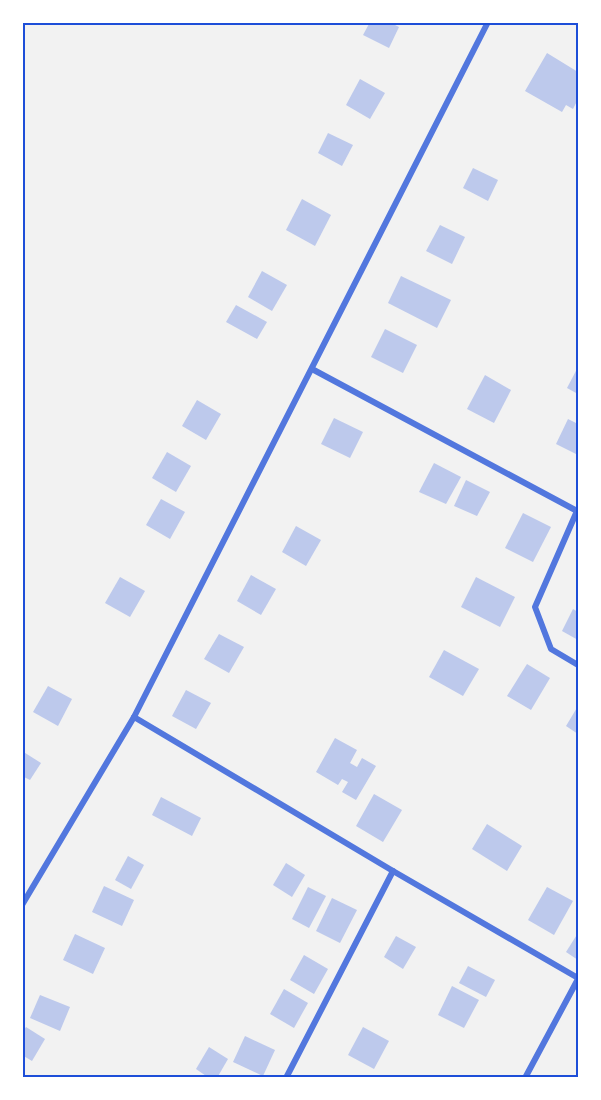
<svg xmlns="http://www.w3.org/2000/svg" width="601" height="1100" font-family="'Nunito Sans',sans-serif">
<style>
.building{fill:#bdc9ec}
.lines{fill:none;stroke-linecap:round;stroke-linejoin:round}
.minor{stroke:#5277de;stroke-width:6}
.neatline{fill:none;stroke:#1d4ed8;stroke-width:2}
</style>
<rect width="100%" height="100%" fill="#f2f2f2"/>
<g class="building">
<polygon points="370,22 389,22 399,27 389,48 363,35"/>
<polygon points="547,53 578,72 578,99 573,109 566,105 562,112 525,91"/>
<polygon points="360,79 385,93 370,119 346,105"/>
<polygon points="328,133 353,145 342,166 318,153"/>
<polygon points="473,168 498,180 488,201 463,188"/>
<polygon points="302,199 331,215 315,246 286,230"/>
<polygon points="440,225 465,237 452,264 426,251"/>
<polygon points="262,271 287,285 272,311 248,297"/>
<polygon points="401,276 451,300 437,328 388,303"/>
<polygon points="236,305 267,322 257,339 226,322"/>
<polygon points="385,329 417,345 403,373 371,357"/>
<polygon points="578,367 578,394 567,388"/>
<polygon points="485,375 511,390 494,423 467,409"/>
<polygon points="197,400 221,414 206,440 182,426"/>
<polygon points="334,418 363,432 350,458 321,444"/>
<polygon points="568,419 578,424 578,455 556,444"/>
<polygon points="167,452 191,466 176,492 152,478"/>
<polygon points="434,463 461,477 446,504 419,492"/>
<polygon points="466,480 490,492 477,516 454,506"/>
<polygon points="161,499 185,512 170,539 146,525"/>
<polygon points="523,513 551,527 533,562 505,548"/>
<polygon points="296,526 321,540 306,566 282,552"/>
<polygon points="251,575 276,589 261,615 237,601"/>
<polygon points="120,577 145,591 130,617 105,603"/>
<polygon points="476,577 515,597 500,627 461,607"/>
<polygon points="573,609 578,612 578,640 562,631"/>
<polygon points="219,634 244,647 229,673 204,659"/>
<polygon points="444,650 479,669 463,696 429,677"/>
<polygon points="527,664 550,678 531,710 507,696"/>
<polygon points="48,686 72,699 58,726 33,712"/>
<polygon points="186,690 211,703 196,729 172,716"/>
<polygon points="578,706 578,734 566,726"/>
<polygon points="335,738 357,750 350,763 357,767 362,758 376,766 356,800 342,792 348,782 342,779 338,785 316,772"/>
<polygon points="22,751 41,763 30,780 22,776"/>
<polygon points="374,794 402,810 383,842 356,826"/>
<polygon points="161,797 201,818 192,836 152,815"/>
<polygon points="487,824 522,846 507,871 472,849"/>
<polygon points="128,856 144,865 131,889 115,880"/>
<polygon points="286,863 305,875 292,897 273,885"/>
<polygon points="104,886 134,900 122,926 92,912"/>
<polygon points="308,887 326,896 309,928 292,919"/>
<polygon points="547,887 573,901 554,935 528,920"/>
<polygon points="332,898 357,910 340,943 316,931"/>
<polygon points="578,933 578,960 566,952"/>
<polygon points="75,934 105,948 93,974 63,960"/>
<polygon points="396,936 416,947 403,969 384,957"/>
<polygon points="304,955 328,969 314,994 290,980"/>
<polygon points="468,966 495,980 486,997 459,983"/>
<polygon points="452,986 479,1000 464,1028 438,1015"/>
<polygon points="284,989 308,1003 294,1028 270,1014"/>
<polygon points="40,995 70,1007 60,1031 30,1018"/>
<polygon points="26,1027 45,1039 32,1061 22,1055 22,1033"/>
<polygon points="363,1027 389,1041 374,1069 348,1055"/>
<polygon points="245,1036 275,1050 263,1076 233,1062"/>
<polygon points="209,1047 228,1059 217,1078 209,1078 196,1069"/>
</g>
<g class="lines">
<g class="minor">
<polyline points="312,369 577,511 578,509"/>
<polyline points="577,511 535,607 551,649 578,665"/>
<polyline points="134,717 393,871 578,978"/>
<polyline points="22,905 134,717 488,22"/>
<polyline points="286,1078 393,871"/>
<polyline points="525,1078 578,979"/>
</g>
</g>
<rect width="601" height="1100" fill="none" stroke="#ffffff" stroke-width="48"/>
<rect x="24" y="24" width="553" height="1052" class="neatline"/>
</svg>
